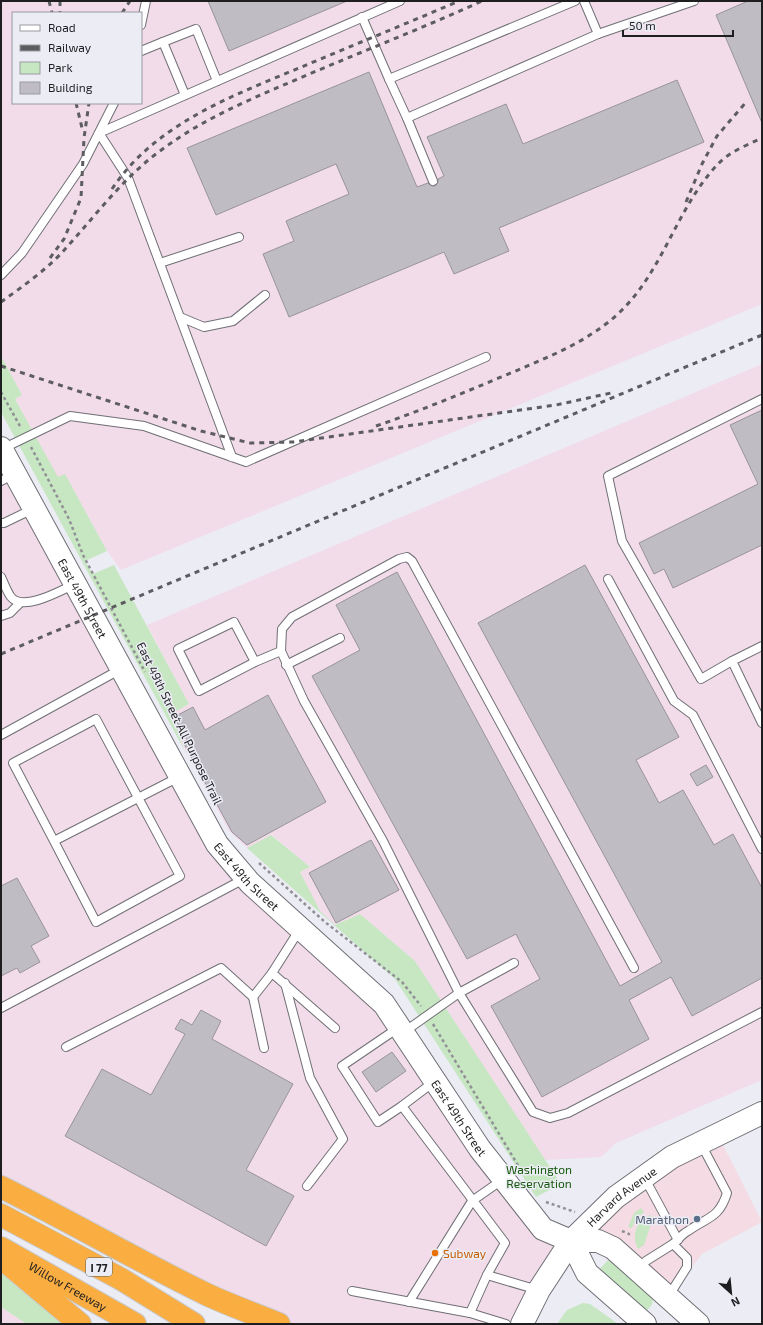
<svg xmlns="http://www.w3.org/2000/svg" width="763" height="1325" font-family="'Exo 2',sans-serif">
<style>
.commercial{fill:#f5dbe4}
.industrial{fill:#f2dce9;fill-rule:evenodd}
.green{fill:#c7e6c2}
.building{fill:#c0bcc3;stroke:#98949a}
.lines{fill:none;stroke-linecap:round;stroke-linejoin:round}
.lane-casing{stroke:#6f6f76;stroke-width:10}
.secondary-casing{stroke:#6f6f76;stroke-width:24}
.highway-casing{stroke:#c9c9ca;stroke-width:24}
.path{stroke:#909095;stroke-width:2.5;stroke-dasharray:3 3;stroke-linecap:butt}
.lane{stroke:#fff;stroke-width:8}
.secondary{stroke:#fff;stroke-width:22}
.highway{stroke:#faae41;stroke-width:22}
.rail{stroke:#5c5c61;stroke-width:3;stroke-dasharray:5 5;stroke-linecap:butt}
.service-dot{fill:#5c6f8a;stroke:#ececf4;stroke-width:1.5}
.food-dot{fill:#e8710a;stroke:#ececf4;stroke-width:1.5}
.labels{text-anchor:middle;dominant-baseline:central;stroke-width:3;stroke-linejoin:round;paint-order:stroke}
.shield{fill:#ececf4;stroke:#5c5c60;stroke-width:1}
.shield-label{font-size:11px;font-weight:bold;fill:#1e1e21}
.street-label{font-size:12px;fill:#1e1e21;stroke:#ececf4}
.park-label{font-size:12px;fill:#16590d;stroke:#ececf4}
.service-label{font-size:12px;fill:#4e5e75;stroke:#ececf4;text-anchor:end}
.food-label{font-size:12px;fill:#c56008;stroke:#ececf4;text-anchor:start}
</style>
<rect width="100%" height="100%" fill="#ececf4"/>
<polygon class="commercial" points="718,1135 762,1222 702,1254 668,1298 598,1241 593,1219"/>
<g class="industrial">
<path d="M1,1H762V304L121,570L107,551L65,474L58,478L15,399L22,395L1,356ZM13,13H141V103H13Z"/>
<polygon points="762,364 762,1080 616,1143 601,1157 545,1160 415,961 360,914 335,925 320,911 299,872 310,867 272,835 247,848 229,831 180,740 182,739 169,715 189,704 147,625"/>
<polygon points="1,448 217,844 384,1004 503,1179 571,1241 522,1324 279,1324 1,1187"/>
<polygon points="1,1307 27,1324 1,1324"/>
</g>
<g class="green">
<polygon points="1,356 22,395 15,399 58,477 65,474 107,551 85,561 93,574 114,565 189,704 169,715 182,739 180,740 187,755 1,412"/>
<polygon points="271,835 310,867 300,872 320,911 335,925 360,914 415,961 561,1184 536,1197 395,979 247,848"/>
<polygon points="641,1208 644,1212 636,1219 632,1228 628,1227 634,1213"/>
<path d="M650,1215L653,1218L644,1245L638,1249C631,1234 636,1223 650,1215Z"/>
<polygon points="1,1258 80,1324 27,1324 1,1307"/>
<path d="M610,1258L651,1294C654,1302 653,1305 647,1310H641L598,1271Z"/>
<polygon points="583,1303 590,1304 618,1324 557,1324 567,1310"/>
</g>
<g class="building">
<polygon points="208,1 347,1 229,51"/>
<polygon points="748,1 762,1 762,123 716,15"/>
<polygon points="369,72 417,187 428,183 432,186 435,186 438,182 438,179 444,176 427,137 506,104 523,144 677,80 704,142 499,228 509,251 454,274 444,252 289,317 263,254 294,241 286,221 349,194 336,164 216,215 187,148"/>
<polygon points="762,410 762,545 673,588 664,569 654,574 639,543 758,484 730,425"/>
<polygon points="585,565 679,737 636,760 659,803 683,790 714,845 733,834 762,888 762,978 692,1016 671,977 629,1000 649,1039 542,1097 491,1006 540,979 521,944 516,934 467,959 312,676 360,650 336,605 397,572 620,986 662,962 478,623"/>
<polygon points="268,695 326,802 247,845 232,832 183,742 187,740 174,717 193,707 205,730"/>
<polygon points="706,765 713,777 697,786 690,774"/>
<polygon points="371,840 399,890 336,923 309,873"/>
<polygon points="17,878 49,936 31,946 40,962 20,973 17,968 1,976 1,886"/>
<polygon points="201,1010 221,1021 212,1039 293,1084 246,1170 294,1196 266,1246 65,1136 102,1069 151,1095 185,1034 175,1029 181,1019 192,1025"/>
<polygon points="392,1052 406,1071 376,1092 362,1072"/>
</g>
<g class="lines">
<g class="lane-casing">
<g id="lane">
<polyline points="575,1 389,79 407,118 598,34 584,1"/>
<polyline points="362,17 389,79"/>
<polyline points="141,25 146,1"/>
<polyline points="598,34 694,1"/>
<polyline points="163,42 196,29 217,81"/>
<polyline points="141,51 163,42 185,95"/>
<polyline points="407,118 433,181"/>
<polyline points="160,263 239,237"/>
<polyline points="1,275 22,253 83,164 114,103"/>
<polyline points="180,317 204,327 233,321 265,295"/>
<polyline points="2,449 70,416 144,426 246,462 486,357"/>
<polyline points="232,457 128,178 99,133 400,1"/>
<polyline points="1,481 14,474"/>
<polyline points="1,523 4,523 33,509"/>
<path d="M1,577C4,583 7,592 11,597C23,612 60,591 75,584"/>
<polyline points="608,579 674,701 693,715 762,849"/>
<polyline points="1,616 10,613 20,603"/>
<polyline points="762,646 732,661 762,723"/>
<polyline points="732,661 701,679 622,541 608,476 762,399"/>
<polyline points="255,662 234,622 178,649 199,691 255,662 281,651"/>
<polyline points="286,665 340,638"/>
<polyline points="1,735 121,669"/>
<polyline points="54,841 13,763 96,719 180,876 96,922 54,841 179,777"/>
<polyline points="300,929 272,973 335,1028"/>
<polyline points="634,968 412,561 407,557 399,559 292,617 282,629 281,651 304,701 383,841 459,993 533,1112 550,1118 568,1113 762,1012"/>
<polyline points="285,983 310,1078 343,1139 307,1186"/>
<polyline points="253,997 264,1048"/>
<polyline points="1,1008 244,879"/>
<polyline points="398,1028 342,1066 378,1122 402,1106"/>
<polyline points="404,1032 459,993 514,963"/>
<polyline points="66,1047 221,968 253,997 272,973"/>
<polyline points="435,1081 402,1106 505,1243 487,1275 538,1290"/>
<polyline points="644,1177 678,1240"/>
<polyline points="639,1269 646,1261 673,1244"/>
<polyline points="487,1275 470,1313 506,1324"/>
<polyline points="352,1291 470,1313"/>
<path d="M668,1297L687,1267V1258L673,1244C678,1240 682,1234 688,1231C707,1217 719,1219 727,1193L701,1144"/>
<polyline points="409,1302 472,1201 502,1180"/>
</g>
</g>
<g class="secondary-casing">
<g id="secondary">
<path id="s1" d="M1,448L217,844L250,883L384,1004L480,1149L543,1229L571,1241H598L613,1248L698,1324"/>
<polyline points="571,1241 587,1273 645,1324"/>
<path id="s2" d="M522,1324L539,1290L571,1241L616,1197L672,1157L762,1113"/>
</g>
</g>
<g class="highway-casing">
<g id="highway">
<path d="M1,1187C70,1221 136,1260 206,1294C229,1305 255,1314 279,1324"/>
<polyline points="1,1215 121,1279 194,1324"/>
<path id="s3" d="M1,1248L135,1324"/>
<polyline points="5,1261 80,1324"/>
</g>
</g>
<g class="path">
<polyline points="1,392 21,428"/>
<polyline points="31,447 69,519 83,555 145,672"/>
<polyline points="259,863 325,922 402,982 421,1006"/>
<polyline points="433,1024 519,1167"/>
<polyline points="546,1202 575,1212"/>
<polyline points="622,1231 629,1234 627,1236"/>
</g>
<use href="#lane" class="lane"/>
<use href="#secondary" class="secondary"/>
<use href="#highway" class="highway"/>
<g class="rail">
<polyline points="49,1 52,13"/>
<polyline points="60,1 60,13"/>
<polyline points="122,13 130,1"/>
<polyline points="76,103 83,132"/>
<path d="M112,189C157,121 240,93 311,63C361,42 410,22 459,1"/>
<polyline points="686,202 702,164 717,136 747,101"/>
<polyline points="50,258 64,239 81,198 84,138 89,103"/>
<path d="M1,302C22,287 49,268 66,248C97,214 123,178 160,151C205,117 256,97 307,75C366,50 425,27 482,1"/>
<polyline points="1,366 201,431 250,443 293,442 556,405 611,393"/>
<path d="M376,426C420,411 463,393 506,375C546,358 589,342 621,311C664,269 677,207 718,164C729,152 747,145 762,138"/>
<polyline points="1,654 762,335"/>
</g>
</g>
<circle class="service-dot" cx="697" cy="1219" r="4"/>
<circle class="food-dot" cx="435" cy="1253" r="4"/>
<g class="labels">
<rect class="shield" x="86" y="1258" width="26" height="18" rx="3"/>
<g class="shield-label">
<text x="99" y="1267">I 77</text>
</g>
<g class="street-label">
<text stroke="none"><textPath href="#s1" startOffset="171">East 49th Street</textPath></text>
<text transform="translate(180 723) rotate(64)">East 49th Street All Purpose Trail</text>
<text stroke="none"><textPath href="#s1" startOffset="495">East 49th Street</textPath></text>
<text stroke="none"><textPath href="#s1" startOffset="819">East 49th Street</textPath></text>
<text stroke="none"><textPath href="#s2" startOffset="164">Harvard Avenue</textPath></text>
<text stroke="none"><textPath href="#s3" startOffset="77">Willow Freeway</textPath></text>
</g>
<g class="park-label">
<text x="539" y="1169">Washington<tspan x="539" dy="14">Reservation</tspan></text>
</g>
<g class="service-label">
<text x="689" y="1219">Marathon</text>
</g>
<g class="food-label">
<text x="443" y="1253">Subway</text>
</g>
</g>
<rect width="763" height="1325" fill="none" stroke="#1e1e21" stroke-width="4"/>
<rect x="12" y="12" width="130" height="92" fill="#ececf4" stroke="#9a9aa0"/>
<rect x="20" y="25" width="20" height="6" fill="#ffffff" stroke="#9a9aa0"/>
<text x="48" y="32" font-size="12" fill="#1e1e21">Road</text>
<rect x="20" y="45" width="20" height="6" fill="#5c5c61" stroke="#9a9aa0"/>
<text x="48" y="52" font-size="12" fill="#1e1e21">Railway</text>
<rect x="20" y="62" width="20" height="12" fill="#c7e6c2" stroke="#9a9aa0"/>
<text x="48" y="72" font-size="12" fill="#1e1e21">Park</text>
<rect x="20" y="82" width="20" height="12" fill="#c0bcc3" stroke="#9a9aa0"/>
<text x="48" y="92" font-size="12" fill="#1e1e21">Building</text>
<g transform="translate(731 1293) rotate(153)" stroke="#ececf4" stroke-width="3" paint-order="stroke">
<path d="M0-3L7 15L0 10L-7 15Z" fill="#1e1e21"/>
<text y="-6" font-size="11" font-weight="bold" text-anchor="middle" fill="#1e1e21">N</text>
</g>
<path d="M623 30v6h110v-6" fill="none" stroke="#1e1e21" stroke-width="2"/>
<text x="629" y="30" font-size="12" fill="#1e1e21" stroke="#ececf4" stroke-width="3" paint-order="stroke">50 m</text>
</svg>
